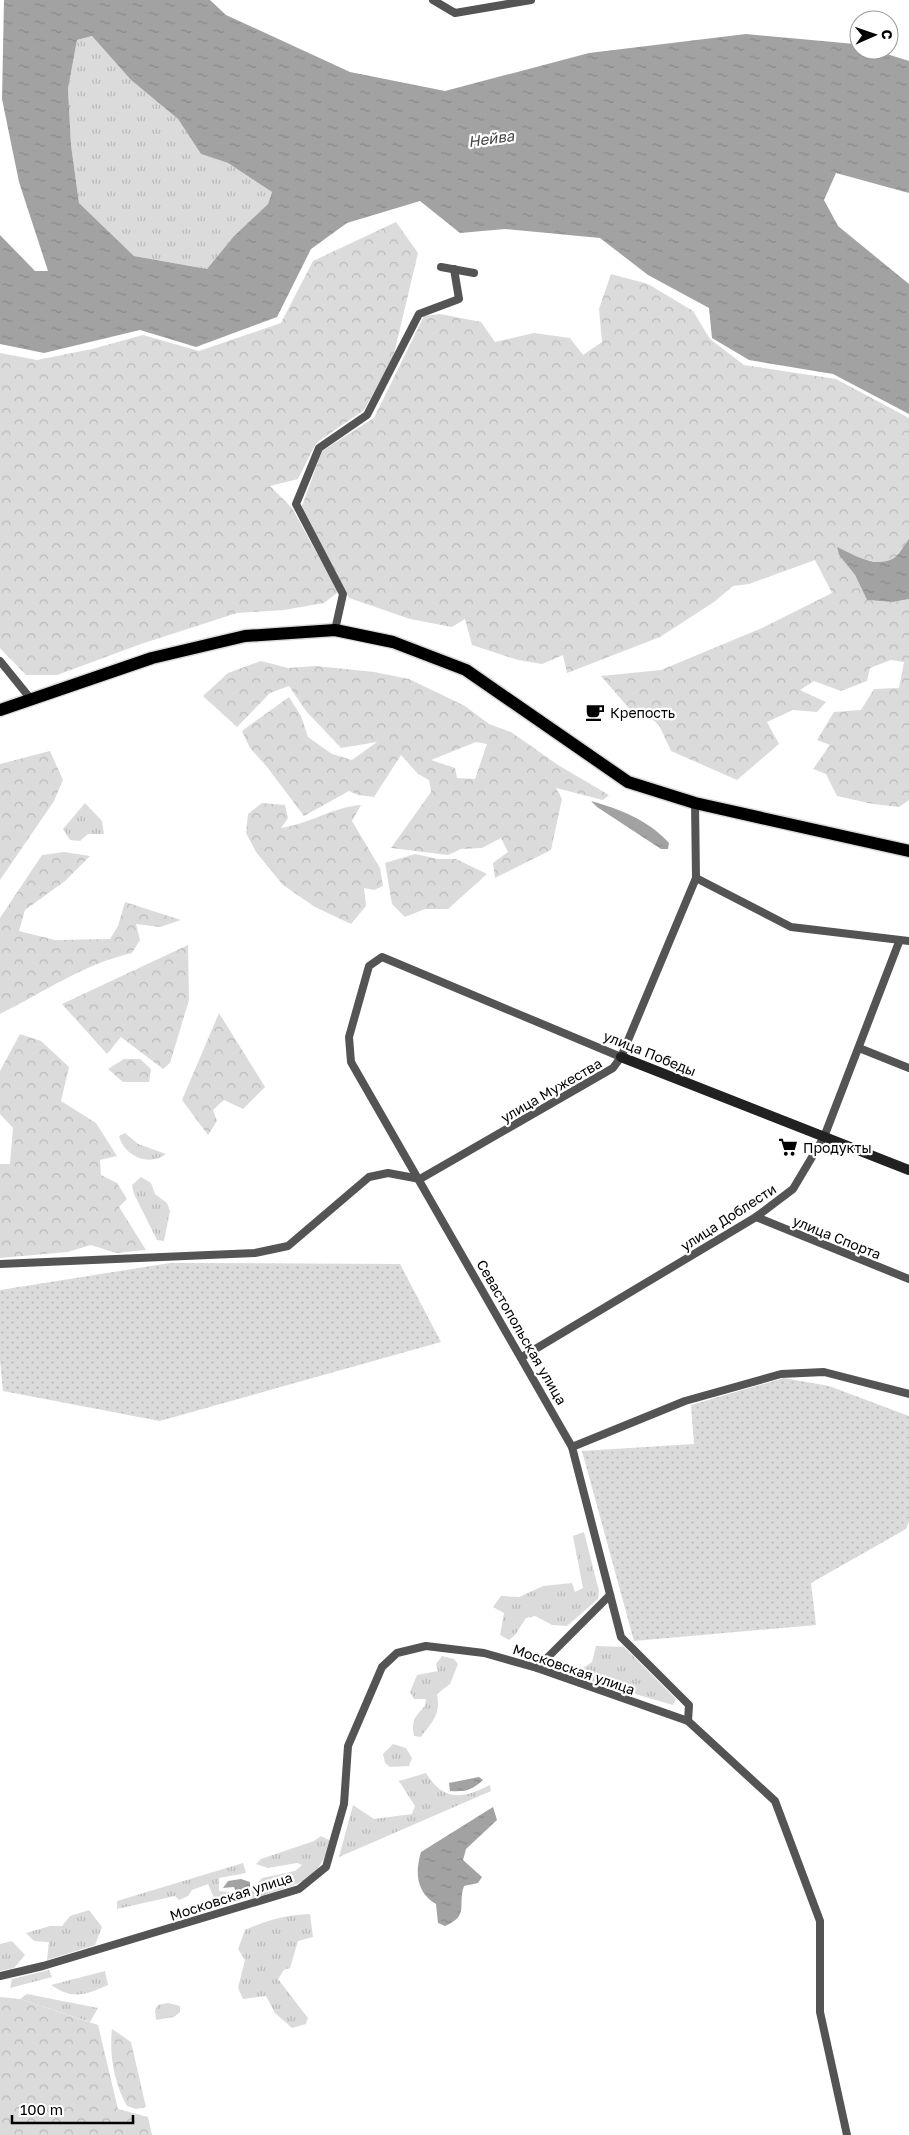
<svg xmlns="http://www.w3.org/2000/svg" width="909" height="2135" font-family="'Golos Text',sans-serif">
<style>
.grass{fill:url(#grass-tufts)}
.forest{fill:url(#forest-crowns);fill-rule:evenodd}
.garden{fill:url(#garden-dots)}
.water{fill:url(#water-ripples);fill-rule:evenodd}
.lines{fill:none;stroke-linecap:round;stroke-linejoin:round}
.primary-casing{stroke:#dbdbdb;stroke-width:15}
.street{stroke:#545454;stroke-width:8}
.secondary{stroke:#212121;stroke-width:10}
.primary{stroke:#000;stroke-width:12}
.labels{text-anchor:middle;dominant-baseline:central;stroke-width:4.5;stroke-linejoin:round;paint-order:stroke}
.poi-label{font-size:14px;fill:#000;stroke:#fff;text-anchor:start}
.street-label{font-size:14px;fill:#000;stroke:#fff}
.water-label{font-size:15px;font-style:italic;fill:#434343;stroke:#fff}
</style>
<defs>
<pattern id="grass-tufts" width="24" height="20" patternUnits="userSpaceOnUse" patternTransform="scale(1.25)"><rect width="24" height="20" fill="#dbdbdb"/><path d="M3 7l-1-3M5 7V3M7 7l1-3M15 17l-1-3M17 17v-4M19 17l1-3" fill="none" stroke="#bababa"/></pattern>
<pattern id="forest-crowns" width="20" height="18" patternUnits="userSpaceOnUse" patternTransform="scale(1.25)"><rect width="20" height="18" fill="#dbdbdb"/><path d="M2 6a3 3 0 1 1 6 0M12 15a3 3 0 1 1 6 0" fill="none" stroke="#bababa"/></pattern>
<pattern id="garden-dots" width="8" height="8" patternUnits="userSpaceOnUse" patternTransform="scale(1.25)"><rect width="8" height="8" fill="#dbdbdb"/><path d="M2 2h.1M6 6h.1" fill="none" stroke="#bababa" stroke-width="1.8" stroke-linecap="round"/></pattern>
<pattern id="water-ripples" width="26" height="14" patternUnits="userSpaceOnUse" patternTransform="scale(1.25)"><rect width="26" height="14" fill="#a2a2a2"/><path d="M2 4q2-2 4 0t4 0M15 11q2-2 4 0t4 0" fill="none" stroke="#8a8a8a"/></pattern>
</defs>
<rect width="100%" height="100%" fill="#fff"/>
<g class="grass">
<polygon points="92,36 131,80 178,119 201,154 228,163 272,192 268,204 234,236 207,269 134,256 79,203 71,145 68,89 77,40"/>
<polygon points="85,803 102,821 104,834 88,834 80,841 70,840 63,829"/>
<path d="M125,1133L138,1144L166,1154C149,1167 124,1156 119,1136Z"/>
<polygon points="141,1177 151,1183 155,1194 167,1203 170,1211 164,1241 157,1240 134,1194 132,1185"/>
<polygon points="584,1532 599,1591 598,1599 567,1626 552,1625 535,1616 526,1618 515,1635 509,1640 500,1635 504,1613 493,1607 501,1596 519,1597 543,1586 572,1583 575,1592 583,1588 573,1536"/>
<polygon points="596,1646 624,1647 676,1699 673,1705 587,1680 580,1670 592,1662"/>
<path d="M442,1656L454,1659L458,1664L450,1684L437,1694C441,1716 432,1721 421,1737L414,1736C411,1721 415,1716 425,1706L426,1699H414L410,1692L417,1675L438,1671L436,1664Z"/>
<polygon points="393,1744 406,1748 412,1758 409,1766 390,1767 385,1763 383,1754"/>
<path d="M426,1773C444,1802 462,1799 490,1785L491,1791L339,1857L353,1805L374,1819L412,1814L415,1806L399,1781Z"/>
<path d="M321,1836L331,1841C326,1853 322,1866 312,1875C302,1885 265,1894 250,1899L249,1893L262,1878L295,1871L302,1865L297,1863L268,1868L256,1864L261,1859L314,1841Z"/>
<polygon points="243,1863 246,1873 219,1878 219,1891 230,1892 217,1905 208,1884 192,1890 188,1896 179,1900 175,1896 117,1909 117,1901"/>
<polygon points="89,1910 102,1927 95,1945 47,1960 49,1942 34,1941 26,1933 50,1926 62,1926 70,1916"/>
<path d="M310,1914L313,1937L298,1941L290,1968L284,1970L278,1979L308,2018L306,2024L292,2028L275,2013L266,1996L243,1999L238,1988L245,1960L238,1949L245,1930C267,1920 286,1915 310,1914Z"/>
<polygon points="12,1941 25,1955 14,1968 0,1971 0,1944"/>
<polygon points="49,1970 52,1977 10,1988 12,1979"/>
<path d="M105,1971L108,1985C85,1995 73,2000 51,1985Z"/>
<polygon points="27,1994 98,2008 90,2022 20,1999"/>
<polygon points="168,2003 180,2006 180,2012 174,2017 156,2020 155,2010 158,2005"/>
</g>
<g class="forest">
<polygon points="396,222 418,253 393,358 364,410 316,443 298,479 270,486 292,508 338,592 324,603 284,610 237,613 141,644 57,675 26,675 0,648 0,353 37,360 92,349 143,335 199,351 281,323 313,261"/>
<polygon points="611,274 648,284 693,311 710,339 744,365 836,379 909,418 909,539 896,557 882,563 862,559 837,548 839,555 855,575 867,600 893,602 909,599 909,800 899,807 873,804 837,796 826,774 813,769 830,745 817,740 834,712 861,710 874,689 899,688 904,662 891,660 870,668 867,681 841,691 814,681 800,690 826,702 817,712 793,710 767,722 779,744 737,780 671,751 659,725 641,710 633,713 601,676 661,670 762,628 832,593 815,560 749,584 733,586 714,602 660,637 567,673 563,655 542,664 518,660 472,645 465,619 452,627 410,619 349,598 302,506 322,451 374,418 424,316 440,314 481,322 495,342 534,333 570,338 583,355 602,342 599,309"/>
<path d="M261,661L288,668L316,666L374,672L409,679L465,706L489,724L511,732L558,765L609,795L603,800L556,788L562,799L551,850L495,878L493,863L508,852L501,838L482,848L461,849L448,855L391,848L431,792L429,780L418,774L401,755L374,797L358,795L349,791L304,816L267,767L250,748L242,731L289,697L301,716L308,737L332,754L352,760L377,742L341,748L306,711L289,686L270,693L237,727L203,696L228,673ZM476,742L487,744L475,779L457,778L455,768L431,760Z"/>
<polygon points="50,751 63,780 54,801 0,880 0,764"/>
<path d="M262,803L285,805L288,818L281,828C309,824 333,807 361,805L352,821L380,868L383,886L374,890L364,888L366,906L351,924L315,907L283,885L256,852L246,833L248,814Z"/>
<path d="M64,852L90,856L65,881L25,910L19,931L55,940L110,939L118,926L125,902L181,920L160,927L136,924L140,940L132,953C84,964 44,992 0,1014V918L42,855Z"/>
<polygon points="415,854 438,859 456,859 487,874 448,909 425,909 405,917 392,904 385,863"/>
<polygon points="188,945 189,1000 170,1063 163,1069 121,1037 107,1054 62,1004"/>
<polygon points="219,1013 265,1087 243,1109 224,1100 213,1110 217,1121 208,1135 182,1100"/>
<polygon points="20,1034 41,1041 69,1067 61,1101 96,1123 117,1156 100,1160 101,1175 117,1183 127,1199 119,1207 146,1250 116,1253 91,1245 67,1252 0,1258 0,1164 10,1164 13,1128 0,1114 0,1071"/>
<polygon points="124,1059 140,1059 151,1069 149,1082 123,1082 108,1069"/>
<polygon points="0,1997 20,1999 98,2025 118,2109 148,2117 152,2135 0,2135"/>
<path d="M112,2029L131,2042L146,2107L136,2109L127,2106C114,2083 109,2054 112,2029Z"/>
</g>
<g class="garden">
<polygon points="170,1263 400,1264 441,1342 160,1421 3,1391 0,1360 0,1290"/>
<polygon points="784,1378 829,1386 909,1416 909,1522 906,1529 811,1583 816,1625 634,1641 582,1451 694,1444 691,1405"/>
</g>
<g class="water">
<path d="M4,0H210L226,15L350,72L445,91L589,53L746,34L855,44L859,45V50H874L909,61V193L836,173L824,200L838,226L909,284V414L833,374L749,360L712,338L709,308L648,275L600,238L505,229L460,233L420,201L347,223L311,249L277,317L196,347L140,330L44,353L0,344V235L35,271H48L19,182L2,99ZM92,36L131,80L178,119L201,154L228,163L272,192L268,204L234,236L207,269L134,256L79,203L71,145L68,89L77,40Z"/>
<path d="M909,539V599L893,602L867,600L855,575L839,555L837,547C854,555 876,569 894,558C900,554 904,545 909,539Z"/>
<path d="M591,801C620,809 648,820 669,843L668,849H661L597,807Z"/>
<path d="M479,1777L483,1780C472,1790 466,1792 450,1791L449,1783Z"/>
<path d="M493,1807L497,1820L466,1849L463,1860L482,1877L478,1883L464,1886C457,1906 470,1915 445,1926L438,1923L436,1904C416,1892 415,1872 421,1852Z"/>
<polygon points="241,1879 250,1882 250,1889 246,1893 237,1895 234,1887 223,1888 228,1881"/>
</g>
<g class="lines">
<g class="primary-casing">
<polyline id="primary" points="0,710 152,658 245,636 335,630 393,642 466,670 628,782 695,803 909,851"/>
</g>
<g class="street">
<polyline points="433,0 455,13 531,0"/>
<polyline points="441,267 474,273"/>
<polyline points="335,630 343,594 296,504 319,448 367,415 419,314 459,299 454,269"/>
<polyline points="0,661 30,698"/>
<polyline points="696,878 791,927 909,941"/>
<polyline points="859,1048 909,1068"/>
<polyline points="621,1057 382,957 369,966 349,1037 351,1062 572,1447 621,1637 689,1705 688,1721"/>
<polyline points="756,1217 909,1279"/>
<polyline points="0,1264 255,1253 288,1246 369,1177 388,1173 420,1179 613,1068 621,1057 696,878 695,803"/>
<polyline points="522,1357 756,1217 793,1189 824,1137 899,942"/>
<polyline points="572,1447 685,1401 781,1374 824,1372 909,1394"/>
<polyline points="537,1668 610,1595"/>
<polyline points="0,1976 43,1966 299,1889 326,1867 344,1804 348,1746 382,1667 397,1653 426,1646 484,1653 537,1668 688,1721 775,1801 820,1921 820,2012 847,2135"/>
</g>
<polyline class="secondary" points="621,1057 909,1170"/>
<use href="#primary" class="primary"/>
</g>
<defs>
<g id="cafe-bare" transform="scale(1.5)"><path d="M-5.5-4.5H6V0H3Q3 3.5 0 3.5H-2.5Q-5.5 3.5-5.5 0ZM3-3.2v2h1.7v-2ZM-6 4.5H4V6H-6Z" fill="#000" stroke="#fff" stroke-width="2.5" paint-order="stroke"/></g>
<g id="supermarket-bare" transform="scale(1.5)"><path d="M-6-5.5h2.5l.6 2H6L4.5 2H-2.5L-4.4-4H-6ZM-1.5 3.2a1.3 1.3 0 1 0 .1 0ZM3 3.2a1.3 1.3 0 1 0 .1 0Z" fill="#000" stroke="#fff" stroke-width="2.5" paint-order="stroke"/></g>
</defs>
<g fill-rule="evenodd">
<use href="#cafe-bare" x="595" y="712"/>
<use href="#supermarket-bare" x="788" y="1147"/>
</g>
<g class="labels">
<g class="poi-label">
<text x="610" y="712">Крепость</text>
<text x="803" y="1147">Продукты</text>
</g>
<g class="street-label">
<text transform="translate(650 1053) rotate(22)">улица Победы</text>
<text transform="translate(551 1090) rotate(-30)">улица Мужества</text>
<text transform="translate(728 1217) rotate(-33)">улица Доблести</text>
<text transform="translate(837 1237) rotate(22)">улица Спорта</text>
<text transform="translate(522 1332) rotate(60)">Севастопольская улица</text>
<text transform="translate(574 1669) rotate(19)">Московская улица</text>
<text transform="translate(231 1896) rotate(-18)">Московская улица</text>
</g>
<g class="water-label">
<text transform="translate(491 138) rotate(-8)">Нейва</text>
</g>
</g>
<g transform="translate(874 35) rotate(88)"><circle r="24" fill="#ffffff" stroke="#999999"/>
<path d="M0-4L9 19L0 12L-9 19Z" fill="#000000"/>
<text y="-8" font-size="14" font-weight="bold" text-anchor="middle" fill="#000000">С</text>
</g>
<path d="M12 2115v8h121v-8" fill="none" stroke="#000000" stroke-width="2.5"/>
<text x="20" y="2115" font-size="15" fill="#000000" stroke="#ffffff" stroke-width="4" paint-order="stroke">100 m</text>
</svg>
